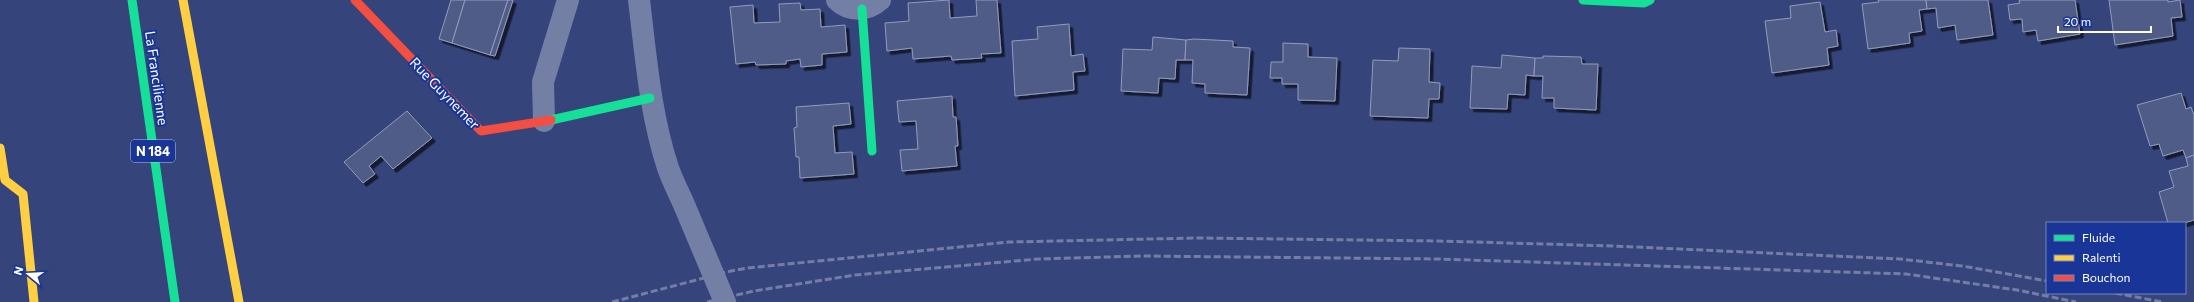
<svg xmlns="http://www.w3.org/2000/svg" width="2194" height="302" font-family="Commissioner,sans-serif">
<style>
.building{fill:#505c87;stroke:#939bba;filter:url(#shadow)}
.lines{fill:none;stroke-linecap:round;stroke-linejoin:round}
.street{stroke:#747fa5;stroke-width:22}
.fast{stroke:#16e098;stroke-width:9}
.slow{stroke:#ffcf43;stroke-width:9}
.jam{stroke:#f24e42;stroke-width:9}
.rail{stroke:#747ea4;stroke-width:3;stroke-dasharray:7 3;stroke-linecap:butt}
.street-bridge{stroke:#747fa5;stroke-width:22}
.labels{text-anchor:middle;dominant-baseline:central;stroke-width:4;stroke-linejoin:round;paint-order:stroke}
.shield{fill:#183597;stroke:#bac2e0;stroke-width:1}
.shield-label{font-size:13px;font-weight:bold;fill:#fff}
.street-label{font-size:14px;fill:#fff;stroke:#183597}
</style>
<defs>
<filter id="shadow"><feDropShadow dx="3.5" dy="3.5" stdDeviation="0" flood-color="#0009"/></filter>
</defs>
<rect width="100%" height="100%" fill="#35447a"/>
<g class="building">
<polygon points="451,0 465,0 452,43 439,39"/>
<polygon points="465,0 508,0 490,55 452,43"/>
<polygon points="508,0 513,0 495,56 490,55"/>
<polygon points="949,0 950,18 977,16 976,0 997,0 1001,53 981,54 982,58 952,60 951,56 913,59 912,48 887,51 885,23 909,21 908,3"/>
<polygon points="1878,0 1926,0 1927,9 1919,10 1922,31 1909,33 1910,43 1868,49 1862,4 1879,2"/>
<polygon points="1926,0 1988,0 1993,35 1957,40 1955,25 1938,28 1936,8 1927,9"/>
<polygon points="2019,0 2075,0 2080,34 2038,41 2036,30 2023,32 2022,19 2010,20 2008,5 2020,3"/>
<polygon points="2109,0 2168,0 2168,2 2180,0 2182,17 2171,18 2173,36 2115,45"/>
<polygon points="1820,2 1825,32 1836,30 1838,46 1827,48 1829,65 1772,73 1765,21 1791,18 1790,6"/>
<polygon points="800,3 801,10 820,9 821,27 845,25 847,52 822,54 822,65 801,67 800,59 786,61 786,64 756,65 755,62 736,64 730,7 753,5 754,23 780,22 779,4"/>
<polygon points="1069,24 1071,56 1083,54 1085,71 1073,72 1074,90 1015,96 1012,41 1038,39 1037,27"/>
<polygon points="1153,37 1186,40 1185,60 1176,60 1175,79 1159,78 1158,93 1121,91 1123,49 1152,50"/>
<polygon points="1194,39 1233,41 1233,47 1250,48 1247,95 1205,93 1205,84 1192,83 1193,60 1185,60 1186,40"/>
<polygon points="1283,43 1308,44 1308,57 1337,58 1335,101 1298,100 1298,84 1282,84 1282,78 1270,78 1271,62 1283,62"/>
<polygon points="1399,48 1430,49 1429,82 1440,83 1439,99 1429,99 1428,118 1370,116 1373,60 1398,61"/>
<polygon points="1502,55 1535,58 1534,76 1526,75 1525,95 1508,94 1507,109 1470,108 1472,66 1501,68"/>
<polygon points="1543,56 1581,57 1582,64 1598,64 1596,110 1554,108 1554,98 1542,98 1543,76 1534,76 1535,58 1543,58"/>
<polygon points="2181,93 2186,109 2191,107 2194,115 2194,155 2186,158 2183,150 2163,156 2159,144 2150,146 2137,105"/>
<polygon points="952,96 953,117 956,117 958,146 955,146 957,166 902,171 900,150 918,149 916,121 899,122 897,101"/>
<polygon points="849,103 851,124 833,126 835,153 852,152 854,174 800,178 799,157 796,157 794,128 797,127 796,107"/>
<polygon points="407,111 432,138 393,169 381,156 369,166 375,174 363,183 344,162"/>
<polygon points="2194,155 2194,220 2184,223 2168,223 2159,192 2174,187 2169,171 2188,166 2186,158"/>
</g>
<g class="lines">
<g class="street">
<path d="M639,0C646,57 650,113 668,168C673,182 680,195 685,207"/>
<path d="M837,0C849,12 868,11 880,0"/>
<polyline points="544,121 543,82 568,0"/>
</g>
<g class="fast">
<polyline points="132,0 175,302"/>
<polyline points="1583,0 1644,3 1650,0"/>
<polyline points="862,9 872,151"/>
<polyline points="551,120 650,98"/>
</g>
<g class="slow">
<polyline points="183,0 239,302"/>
<polyline points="0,148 5,180 23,194 34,302"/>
</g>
<polyline class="jam" points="355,0 481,131 551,120"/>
<g class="rail">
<polyline points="2115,293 2162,302"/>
<polyline points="612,302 731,271 748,268 1009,242 1197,238 1439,241 1613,246 1900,259 1962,266 2047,281"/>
<polyline points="707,302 754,291 855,275 1038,259 1142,256 1437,259 1906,274 2017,290 2076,302"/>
</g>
<polyline class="street-bridge" points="685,207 725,302"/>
</g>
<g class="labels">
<rect class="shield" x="131" y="140" width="44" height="22" rx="3"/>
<g class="shield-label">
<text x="153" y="151">N 184</text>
</g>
<g class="street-label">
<text transform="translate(157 78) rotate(82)">La Francilienne</text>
<text transform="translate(445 93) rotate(46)">Rue Guynemer</text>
</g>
</g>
<rect x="2046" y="222" width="140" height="72" fill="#183597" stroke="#7486c1"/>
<rect x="2054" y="235" width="20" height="6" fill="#16e098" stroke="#7486c1"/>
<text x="2082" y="242" font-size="12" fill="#ffffff">Fluide</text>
<rect x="2054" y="255" width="20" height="6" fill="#ffcf43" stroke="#7486c1"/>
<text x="2082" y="262" font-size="12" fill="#ffffff">Ralenti</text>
<rect x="2054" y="275" width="20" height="6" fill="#f24e42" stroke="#7486c1"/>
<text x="2082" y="282" font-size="12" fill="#ffffff">Bouchon</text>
<g transform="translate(28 274) rotate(288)" stroke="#183597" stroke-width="3" paint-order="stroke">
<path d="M0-3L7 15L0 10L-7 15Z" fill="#ffffff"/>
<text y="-6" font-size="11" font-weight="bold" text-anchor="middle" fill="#ffffff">N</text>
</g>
<path d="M2058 26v6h93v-6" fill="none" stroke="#ffffff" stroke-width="2"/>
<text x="2064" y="26" font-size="12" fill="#ffffff" stroke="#183597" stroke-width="3" paint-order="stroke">20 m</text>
</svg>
